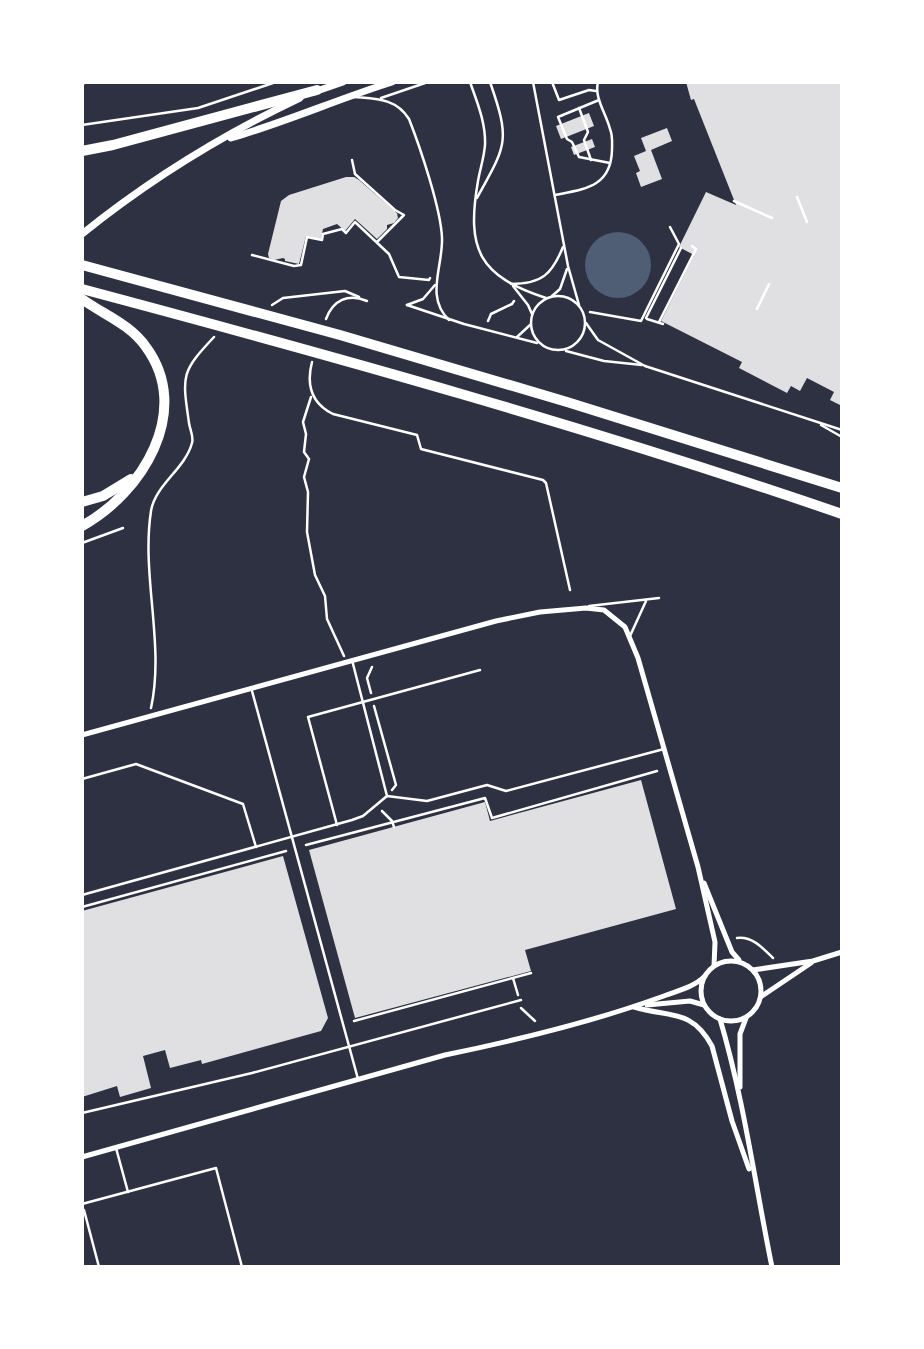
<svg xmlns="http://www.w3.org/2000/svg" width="924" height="1349" font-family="Figtree,sans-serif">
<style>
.water{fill:#4f5d75}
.building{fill:#e0e0e3}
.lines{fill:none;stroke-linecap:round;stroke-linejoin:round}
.path{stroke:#fff;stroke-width:2.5}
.service{stroke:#fff;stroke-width:2.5}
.minor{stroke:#fff;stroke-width:5}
.secondary{stroke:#fff;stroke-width:7}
.motorway{stroke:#fff;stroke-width:10}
</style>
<rect width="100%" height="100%" fill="#2d3142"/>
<circle class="water" cx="618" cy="265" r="33"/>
<g class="building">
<polygon points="686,82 842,82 842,406 830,400 834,392 807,378 800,391 791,386 787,393 739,368 742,362 661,321 694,255 679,247 706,192 736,205 694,99 691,100"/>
<polygon points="589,113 594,126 561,139 556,126"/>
<polygon points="667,128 672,141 651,150 662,179 641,187 636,173 640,171 634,156 646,151 641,138"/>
<polygon points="592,139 595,147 574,155 571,147"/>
<polygon points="346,177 354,177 359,180 397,213 398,218 394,223 387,225 387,229 377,239 355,219 345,231 337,224 323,229 321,239 306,236 299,264 285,261 285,259 283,258 274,260 269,258 268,254 281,201 289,195"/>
<polygon points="641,780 676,909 525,950 531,971 355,1018 309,850 485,802 490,821"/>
<polygon points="283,856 328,1018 321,1031 202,1064 201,1060 170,1068 165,1050 143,1056 151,1088 120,1097 117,1086 82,1097 82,911"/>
</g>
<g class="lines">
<g class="path">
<polyline points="82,85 85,82"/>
<polyline points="82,125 198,108 276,82"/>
<polyline points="352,160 355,174 395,210 404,215 377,242"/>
<polyline points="797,197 807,222"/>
<polyline points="734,201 772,218"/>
<polyline points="252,255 294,266 301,265 307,237 322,240 323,234 342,229 346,233 355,222 389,254 399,277 429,280 430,278"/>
<polyline points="272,305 283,298 345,291 359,297"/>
<polyline points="757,309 769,284"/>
<polyline points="590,312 641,321 679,244 670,227"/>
<polyline points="646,318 681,248"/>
<path d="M326,319C333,300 348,293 367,301"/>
<polyline points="647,319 663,324"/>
<polyline points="488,321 491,314 512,304 514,301"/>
<polyline points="659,322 696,249 692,246"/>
<path d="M312,362C306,385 311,403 333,414L417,435L421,449L543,480L546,483L570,590"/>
<polyline points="311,397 303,422 306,434 304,452 309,459 304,477 308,492 307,532 315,575 325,596 327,619 344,656"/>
<polyline points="371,693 367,678 372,667"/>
<polyline points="374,706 396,785 392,790"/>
<path d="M151,708C165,645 141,575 151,511C155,485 185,469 192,443C194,437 190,430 189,423C182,375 181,372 214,337"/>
<polyline points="382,811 392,821 394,827"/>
<polyline points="306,845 485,798 492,818 657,771"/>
<polyline points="82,907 286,851"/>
<path d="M737,938C752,936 763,948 773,958"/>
<polyline points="513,978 518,995"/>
<polyline points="521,1008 535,1021"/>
<polyline points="354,1021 531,973"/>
<polyline points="84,1210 99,1267"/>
</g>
<g class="service">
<path d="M470,82C477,102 486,123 485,145C484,158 480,169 478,181C466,250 479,276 546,298"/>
<polyline points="533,82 568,266 579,305"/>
<polyline points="552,82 559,100 589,90 596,91"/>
<path d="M354,97C376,99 396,98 409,119C420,147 441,209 442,238C443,267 425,297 449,320"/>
<polyline points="381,98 428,82"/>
<polyline points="599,100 558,117 567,139 572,142 579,157 610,163"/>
<polyline points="579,108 588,132 584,140 591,160"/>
<path d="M555,195C585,189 611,187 612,150C612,143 613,136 610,129C606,113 594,98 598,82"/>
<path d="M477,198C506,145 511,142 490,82"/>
<path d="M511,284C542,284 552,274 563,247"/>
<polyline points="513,286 528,305 532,314"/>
<circle cx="558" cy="323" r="27"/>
<polyline points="552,296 560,289 567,269"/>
<polyline points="407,305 464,324 537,343"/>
<polyline points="407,305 423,299 435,285"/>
<polyline points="586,323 598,340 645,366 842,430"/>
<polyline points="517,337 530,325"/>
<polyline points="566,351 604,361 642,365"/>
<polyline points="821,425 842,437"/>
<polyline points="82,543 123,528"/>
<polyline points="589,606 659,598"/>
<polyline points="630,636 646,601"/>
<polyline points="352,660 387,796"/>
<polyline points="252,691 358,1079"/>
<polyline points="82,779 136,764 243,804 256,847"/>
<polyline points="337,825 308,717 480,670"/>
<polyline points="82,895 352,820 363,816 387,796 427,801 487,785 506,791 664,749"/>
<polyline points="82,1113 252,1073 521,1000"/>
<polyline points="116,1148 128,1192"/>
<polyline points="82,1204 216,1168 242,1267"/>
</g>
<g class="minor">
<polyline points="82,735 496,621 540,612 586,608 604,610 625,627 638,658 698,867 715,942 714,966"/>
<polyline points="704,883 732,952 739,960"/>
<circle cx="731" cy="991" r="30"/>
<polyline points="753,970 813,961 842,952"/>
<polyline points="762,996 811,963"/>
<polyline points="647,1005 690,1001 704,1005"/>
<path d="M634,1007C670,1018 691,1008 712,1046L732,1121L749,1169"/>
<path d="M720,1019C744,1100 755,1184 772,1267"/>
<polyline points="740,1087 740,1034 746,1018"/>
<path d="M82,1157L445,1055C518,1040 592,1022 661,997C676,991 693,988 705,976"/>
</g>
<g class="secondary">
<polyline points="314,92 343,82"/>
<path d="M231,138C286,122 338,99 392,82"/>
<path d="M82,234C149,180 222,135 300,98"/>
</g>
<g class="motorway">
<polyline points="82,151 113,145 317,90"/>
<polyline points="82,265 340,335 567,402 842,488"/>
<path d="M82,289C337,357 592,428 842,514"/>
<path d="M82,299C104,315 130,324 146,347C193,411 142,493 82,526"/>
<polyline points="82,502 103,496 131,479"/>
</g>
</g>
<rect width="924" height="1349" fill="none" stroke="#ffffff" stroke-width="168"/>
</svg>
